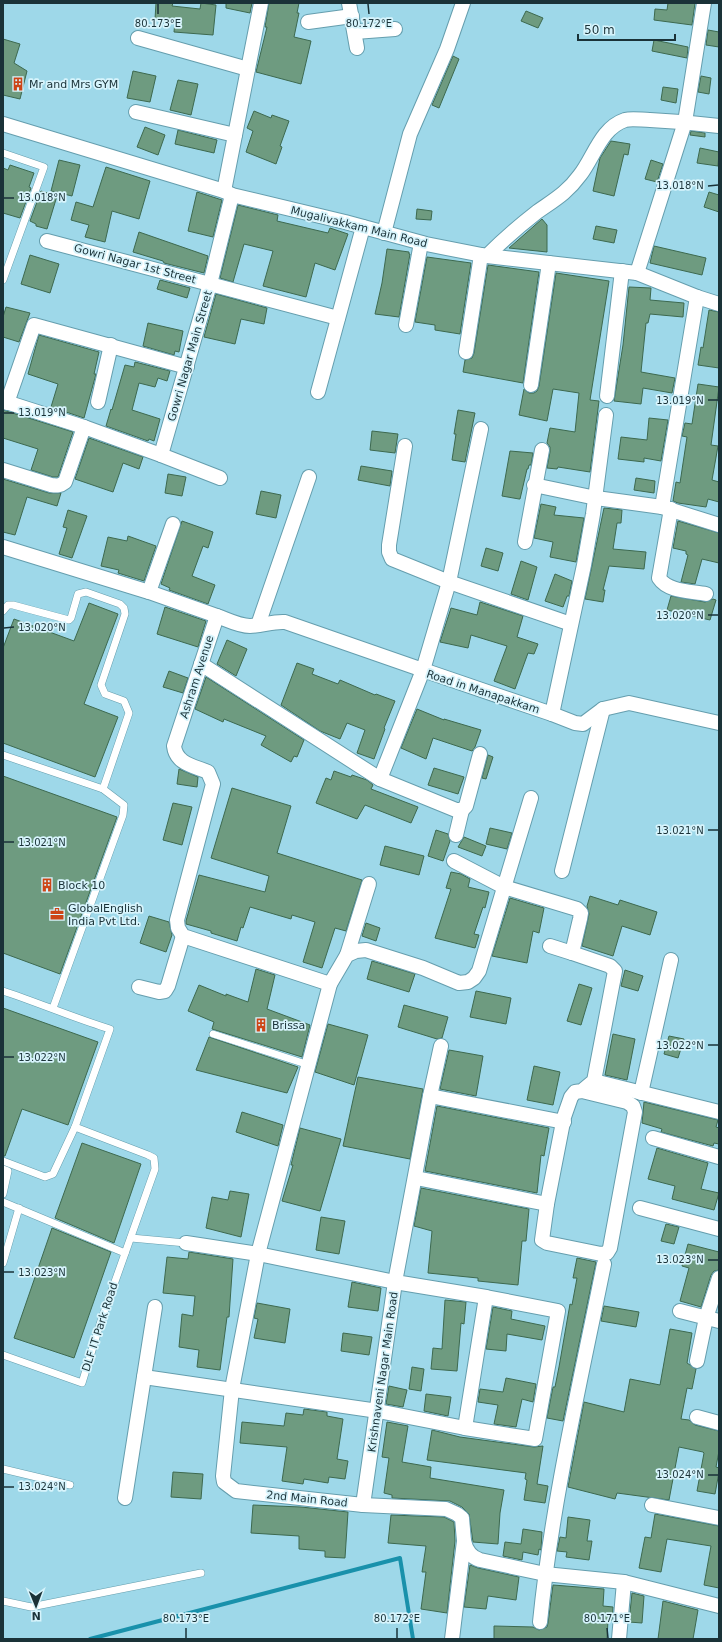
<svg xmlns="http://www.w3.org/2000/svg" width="722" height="1642" font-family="'DejaVu Sans',sans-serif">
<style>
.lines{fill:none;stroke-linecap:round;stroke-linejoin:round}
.stream{stroke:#1991ab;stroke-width:4}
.building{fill:#6e9b80;stroke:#3d694f}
.lane-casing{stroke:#659eae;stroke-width:8}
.street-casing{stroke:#659eae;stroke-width:16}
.lane{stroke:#fff;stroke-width:7}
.street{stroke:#fff;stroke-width:14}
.ticks{fill:none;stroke:#1a3238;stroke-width:1.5}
.labels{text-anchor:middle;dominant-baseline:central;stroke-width:3.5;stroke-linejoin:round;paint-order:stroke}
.poi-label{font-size:11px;fill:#1a3238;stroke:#d7f4fc;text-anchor:start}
.street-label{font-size:11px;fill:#1a3238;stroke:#d7f4fc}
.ticks-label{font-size:10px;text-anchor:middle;fill:#1a3238;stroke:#d7f4fc;stroke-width:3.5;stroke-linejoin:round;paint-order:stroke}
</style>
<rect width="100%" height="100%" fill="#9ed8e9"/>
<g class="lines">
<polyline class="stream" points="90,1639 400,1558 413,1639"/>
</g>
<g class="building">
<polygon points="156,3 173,3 172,6 200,9 201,3 216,5 213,35 174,32 175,21 155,19"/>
<polygon points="226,3 252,3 250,13 226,8"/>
<polygon points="269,3 299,3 297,13 299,13 294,37 311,41 301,84 256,72 267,27 265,27"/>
<polygon points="668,3 695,3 692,25 654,20 655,9 667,10"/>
<polygon points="526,11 543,18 538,28 521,21"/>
<polygon points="708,30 719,32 719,47 706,45"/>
<polygon points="3,39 20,44 14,63 27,71 20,99 3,95"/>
<polygon points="654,40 688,47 687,58 652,51"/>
<polygon points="453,56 459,59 439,108 432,105"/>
<polygon points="133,71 156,76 150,102 127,98"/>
<polygon points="701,76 711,78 709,94 698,92"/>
<polygon points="178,80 198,84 191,115 170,110"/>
<polygon points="663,87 678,89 676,103 661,100"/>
<polygon points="254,111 271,118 272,115 289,121 280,146 282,147 276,164 246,152 253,131 247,128"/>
<polygon points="145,127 165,135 158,155 137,147"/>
<polygon points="178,130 217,140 214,153 175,144"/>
<polygon points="691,131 705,133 705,137 690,135"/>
<polygon points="611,141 630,144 628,155 624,154 614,196 593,191 600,158"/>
<polygon points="700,148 719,152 718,166 697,163"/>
<polygon points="59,160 80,165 72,196 51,191"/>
<polygon points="651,160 663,164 657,182 645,179"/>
<polygon points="10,165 34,173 29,187 31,188 20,218 3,213 3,168 8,170"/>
<polygon points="106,167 150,181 139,219 112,211 105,242 85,237 89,225 71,220 76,202 93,207"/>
<polygon points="41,191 57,196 47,229 36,226 36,224 30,221"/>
<polygon points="197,192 222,200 213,237 188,231"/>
<polygon points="709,192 719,195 719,212 704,207"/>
<polygon points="238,205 278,215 277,221 328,233 330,228 348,234 335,270 315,263 306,297 263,286 273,251 244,244 233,282 220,278"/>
<polygon points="417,209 432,211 431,220 416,219"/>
<polygon points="542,219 547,225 547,252 509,248"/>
<polygon points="596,226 617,230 614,243 593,239"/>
<polygon points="139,232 208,256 204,273 164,263 163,261 133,252"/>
<polygon points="654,246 706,258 702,275 650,263"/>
<polygon points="387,249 409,252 409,254 410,254 399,317 375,314 382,283"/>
<polygon points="30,255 59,264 50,293 21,284"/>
<polygon points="427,257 471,263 460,334 435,330 435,325 415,322"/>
<polygon points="488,265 539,272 523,383 463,372 465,360 472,358 474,353"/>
<polygon points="556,273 609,281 590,400 599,401 590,472 558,467 557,469 547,468 550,452 550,447 547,443 550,428 575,432 579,393 553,389 547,421 519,415 524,389 529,393 534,393 537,391 539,386"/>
<polygon points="160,280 190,288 187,298 157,289"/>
<polygon points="629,287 651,288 650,300 684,303 683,317 650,314 648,323 646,323 641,372 675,378 672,393 643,388 641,404 614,401 623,345"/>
<polygon points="216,294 267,308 264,324 241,319 235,344 204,337"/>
<polygon points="6,307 30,313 19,342 3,337 3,317"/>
<polygon points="709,310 719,312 719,368 698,365 701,347 703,348"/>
<polygon points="148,323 183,331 179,352 175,351 174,355 143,346"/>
<polygon points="39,335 99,352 94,374 96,374 84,418 51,407 58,384 28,374"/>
<polygon points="135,362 170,371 167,381 158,378 155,387 139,383 132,410 160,419 154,441 149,439 148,441 106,426 111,409 112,410 125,365 134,367"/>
<polygon points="698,384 719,387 711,445 718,446 712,480 719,482 719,502 708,499 706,507 678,503 673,501 676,482 680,483 687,437 682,436 685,423 692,424"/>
<polygon points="3,410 73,432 58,477 53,477 31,470 38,449 3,438"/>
<polygon points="458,410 475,413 465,462 452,460 456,434 454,434"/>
<polygon points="649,418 668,420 661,461 644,458 644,462 618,459 621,437 647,440"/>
<polygon points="372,431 398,434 395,453 370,450"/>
<polygon points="89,438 143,457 139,469 123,463 113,492 75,479"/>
<polygon points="510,451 533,453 531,465 529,465 528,469 527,469 520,499 519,499 502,496"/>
<polygon points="361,466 392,471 390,486 358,480"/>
<polygon points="168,474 186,477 182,496 165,493"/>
<polygon points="636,478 655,481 654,493 634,490"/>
<polygon points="3,479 49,493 61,493 57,506 27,497 15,535 3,532"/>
<polygon points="261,491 281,495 276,518 256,514"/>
<polygon points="541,504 556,507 554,515 584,518 576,562 550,557 553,542 534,538"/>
<polygon points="604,508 622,510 621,523 617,523 613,549 646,552 644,569 609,566 603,590 605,590 603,602 585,599"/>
<polygon points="68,510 87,516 72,558 59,554 67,528 63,527"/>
<polygon points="182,521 213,532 208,548 203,546 192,576 215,585 208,604 169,590 170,588 161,584"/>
<polygon points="678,521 719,533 719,563 702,559 695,584 681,582 688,555 686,554 686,551 673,548"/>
<polygon points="128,536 156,546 144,581 118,573 119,570 101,566 108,537 127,541"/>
<polygon points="486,548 503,553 498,571 481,566"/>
<polygon points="521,561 537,567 528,600 511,594"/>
<polygon points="555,574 572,581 569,596 567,596 563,607 545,601"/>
<polygon points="671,596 705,602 713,599 716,600 710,620 667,610"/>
<polygon points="480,602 523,616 517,637 538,644 534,654 528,653 515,689 494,681 507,646 471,635 468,648 440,642 451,608 477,615"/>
<polygon points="89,603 118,614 84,704 118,717 95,777 3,743 3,648 14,619 74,641"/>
<polygon points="165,607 206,621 198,647 157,634"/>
<polygon points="227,640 247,649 236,676 217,664"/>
<polygon points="297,663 314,669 312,674 338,684 340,680 375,695 376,694 395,701 384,728 385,729 374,759 357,753 365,730 347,723 340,739 320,731 281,705"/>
<polygon points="169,671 188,678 183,693 163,687"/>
<polygon points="206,677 304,740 297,757 294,756 291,762 261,745 266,736 224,719 223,722 195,709"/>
<polygon points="417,709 444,720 444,719 481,730 475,747 472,751 433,738 426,759 401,748"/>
<polygon points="488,755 493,757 486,779 482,778"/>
<polygon points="434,768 464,777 458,794 428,785"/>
<polygon points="179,769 198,777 197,787 177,784"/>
<polygon points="334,771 351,777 352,775 367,780 373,785 371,789 418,807 411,823 365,805 357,819 316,803 326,778 331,780"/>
<polygon points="3,776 117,817 60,974 3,953"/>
<polygon points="232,788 291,806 277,853 362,880 346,931 335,928 322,968 303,962 315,922 292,915 291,919 250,907 243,928 241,927 237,941 211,933 211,931 186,924 186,921 199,875 265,892 269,876 211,858"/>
<polygon points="173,803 192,807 182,845 163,840"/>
<polygon points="490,828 512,833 507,849 486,844"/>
<polygon points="436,830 448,834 450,841 443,861 428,856"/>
<polygon points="464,837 486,846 482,856 458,847"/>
<polygon points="385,846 424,856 419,875 380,865"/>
<polygon points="451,872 461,874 470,879 468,887 489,892 485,908 483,907 474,934 479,935 475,948 435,938 451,889 446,888"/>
<polygon points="590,896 618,905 620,900 657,912 650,935 622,926 613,956 582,946 589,914 587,906"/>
<polygon points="510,898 544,908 539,933 533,931 527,963 492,956"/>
<polygon points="149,916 169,922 172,935 166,952 140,943"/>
<polygon points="366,923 380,928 376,941 362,936"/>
<polygon points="372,961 415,974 409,992 367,979"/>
<polygon points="256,969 275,975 267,1009 310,1025 302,1057 212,1029 214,1022 188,1011 199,985 226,996 226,994 248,1002"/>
<polygon points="625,970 643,976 638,991 621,986"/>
<polygon points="579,984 592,988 581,1025 567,1021"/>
<polygon points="476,991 511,998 506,1024 470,1017"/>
<polygon points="404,1005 448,1017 442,1038 437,1039 398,1027"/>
<polygon points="3,1008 98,1042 68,1125 22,1109 5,1156 3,1156"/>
<polygon points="328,1024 368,1035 354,1085 315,1072"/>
<polygon points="613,1034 635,1039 627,1080 605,1075"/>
<polygon points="669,1036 684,1039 678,1058 664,1054"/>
<polygon points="209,1037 298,1067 287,1093 196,1070"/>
<polygon points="449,1050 483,1056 476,1096 440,1089"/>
<polygon points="534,1066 560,1072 553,1105 527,1100"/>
<polygon points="358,1077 423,1089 410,1159 343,1146"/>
<polygon points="644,1102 718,1120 716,1127 719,1128 719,1144 714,1143 713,1146 661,1132 662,1129 642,1123"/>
<polygon points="437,1106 549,1128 544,1156 541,1155 537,1193 425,1171"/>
<polygon points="242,1112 283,1125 278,1146 236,1132"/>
<polygon points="300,1128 341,1139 320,1211 282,1201 293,1165 291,1165"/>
<polygon points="82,1143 141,1164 114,1243 55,1218"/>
<polygon points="657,1148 708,1163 701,1189 719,1193 714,1210 672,1199 675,1186 648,1179"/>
<polygon points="421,1188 529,1209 526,1241 522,1241 518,1285 478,1281 478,1278 428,1273 432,1231 414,1226"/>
<polygon points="230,1191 249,1194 241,1237 206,1228 212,1197 228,1200"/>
<polygon points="321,1217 345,1221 339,1254 316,1250"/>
<polygon points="666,1224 679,1227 674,1244 661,1241"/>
<polygon points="52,1228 111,1252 74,1358 14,1338"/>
<polygon points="688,1244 719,1252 719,1270 714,1271 711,1275 701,1307 680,1301 689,1268 682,1266"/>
<polygon points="189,1252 233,1259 229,1317 227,1317 220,1370 197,1367 199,1350 179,1347 182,1314 193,1316 195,1296 163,1293 167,1257 188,1259"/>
<polygon points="577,1258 596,1262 563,1421 547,1418 553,1387 555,1387 559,1367 570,1304 572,1305 577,1278 573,1278"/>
<polygon points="352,1282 381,1288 378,1311 348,1307"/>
<polygon points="445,1300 466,1302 464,1324 461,1323 457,1371 431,1369 433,1348 442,1349"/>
<polygon points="257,1303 290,1309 285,1343 254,1338 258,1319 254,1318"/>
<polygon points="604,1306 639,1312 636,1327 601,1321"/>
<polygon points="493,1307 512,1311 511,1319 545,1326 542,1340 507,1334 506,1351 486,1349"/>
<polygon points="670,1329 692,1333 687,1363 696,1369 692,1389 687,1388 681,1419 689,1420 695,1425 719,1431 719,1451 716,1467 719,1468 719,1472 715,1494 697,1491 704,1453 703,1452 679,1447 669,1500 617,1493 615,1499 568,1487 584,1402 624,1412 630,1379 660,1385"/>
<polygon points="343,1333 372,1337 369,1355 341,1351"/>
<polygon points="412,1367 424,1369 421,1391 409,1389"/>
<polygon points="506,1378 536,1384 533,1402 522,1399 516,1427 494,1424 498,1405 478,1402 480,1389 503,1392"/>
<polygon points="389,1386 407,1390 403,1407 386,1404"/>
<polygon points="426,1394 451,1397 448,1416 424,1411"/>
<polygon points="304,1409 327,1412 327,1416 343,1419 337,1459 348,1461 345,1479 329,1477 328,1483 304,1479 303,1484 282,1481 287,1447 240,1443 242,1422 284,1426 286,1413 303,1415"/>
<polygon points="387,1422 408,1426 402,1462 431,1467 430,1478 504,1490 500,1513 498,1544 473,1542 469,1514 462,1507 450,1501 392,1498 392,1495 384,1493 389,1458 382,1457"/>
<polygon points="432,1430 460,1437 534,1447 543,1446 537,1484 548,1486 545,1503 524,1500 527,1480 525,1479 526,1473 427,1460"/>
<polygon points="173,1472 203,1474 201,1499 171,1497"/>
<polygon points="253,1505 301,1507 348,1512 345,1558 325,1557 325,1551 299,1549 299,1536 251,1533"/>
<polygon points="655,1514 719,1526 719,1588 704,1585 711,1546 667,1539 661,1572 639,1568 645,1537 651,1538"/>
<polygon points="391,1515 444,1517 454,1522 455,1541 447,1613 421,1609 426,1572 422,1572 426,1546 388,1543"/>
<polygon points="568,1517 590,1520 587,1541 592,1541 589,1560 566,1557 567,1552 557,1551 560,1537 566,1538"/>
<polygon points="523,1529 542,1532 541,1550 539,1549 538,1555 523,1552 522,1560 503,1556 505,1542 521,1544"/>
<polygon points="470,1565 478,1568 519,1577 516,1600 488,1596 486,1609 464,1607"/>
<polygon points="553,1585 604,1589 603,1606 613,1607 612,1620 608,1620 607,1639 494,1639 494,1626 533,1627 539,1630 547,1627 548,1623"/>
<polygon points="632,1593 644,1596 642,1623 629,1622"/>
<polygon points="663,1601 698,1610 693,1639 658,1639"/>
</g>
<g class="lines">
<g class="lane-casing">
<g id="lane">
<polyline points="3,153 44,167 3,280"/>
<polyline points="3,611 8,605 13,605 69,620 71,618 78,594 86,592 120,604 124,608 125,614 101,685 105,694 124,701 129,713 103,789"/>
<polyline points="3,755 103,789 124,805 123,815 53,1008"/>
<path d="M3,991C39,1003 74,1018 110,1029L75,1127L148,1155L154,1158L155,1169L101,1321L82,1383L3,1355"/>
<polyline points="213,1034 309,1065"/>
<polyline points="3,1161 45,1177 53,1174 75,1127"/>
<polyline points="3,1169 8,1171 3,1194"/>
<polyline points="3,1202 125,1253"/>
<polyline points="131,1238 186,1243"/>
<polyline points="3,1263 19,1208"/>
<polyline points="3,1469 70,1485"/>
<polyline points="3,1601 31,1607 201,1573"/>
</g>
</g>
<g class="street-casing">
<g id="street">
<polyline points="349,3 357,48"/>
<polyline points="308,22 352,16"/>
<polyline points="355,32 395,29"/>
<polyline points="138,38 248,69"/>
<polyline points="136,112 235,135"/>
<polyline points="3,124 224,191 232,195 345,222 426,244 487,256 637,273 697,297 719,304"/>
<polyline points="224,191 261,3"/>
<polyline points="384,233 410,134 447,49 463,3"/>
<polyline points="47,241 338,318"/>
<path d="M487,256C503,240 519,226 537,212C554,200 567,193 580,175C594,157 601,128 625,120C632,118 642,120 650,120C673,121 696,123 719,126"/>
<polyline points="637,273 685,122 704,3"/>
<polyline points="697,297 662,507 719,525"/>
<polyline points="406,325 421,243"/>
<polyline points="466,352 481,255"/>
<polyline points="531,385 549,263"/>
<polyline points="318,392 363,227"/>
<polyline points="607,396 622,271"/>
<polyline points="3,401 84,427"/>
<polyline points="98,402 111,345"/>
<polyline points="7,403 34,325 187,367"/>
<polyline points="405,446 389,545 389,552 392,559 449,582 571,624"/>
<path d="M3,470L51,485C57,486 60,486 65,482L84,427L161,455"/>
<polyline points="220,478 161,455 210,284 232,195"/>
<polyline points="534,485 596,498 662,507"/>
<path d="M671,509L659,578C668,592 691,591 706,594"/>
<polyline points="525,542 542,450"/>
<path d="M3,547L149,592L217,616L174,746C176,764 194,766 208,772L213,784L177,920L178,928L183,936L330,984"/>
<polyline points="149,592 173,524"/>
<path d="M217,616C228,620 239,626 250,626C262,626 273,621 285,622L423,670L449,582L481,429"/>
<polyline points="258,625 309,477"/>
<polyline points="201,664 380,779 423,670 552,714 584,565 593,514 606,415"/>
<polyline points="552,714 575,723 583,724 603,709 629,703 719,723"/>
<polyline points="380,779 456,810 462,810 466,806 480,754"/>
<polyline points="456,835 462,810"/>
<polyline points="454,861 504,887 577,909 581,913 580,919 572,953 610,966 615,971 594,1081 582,1091 627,1102 633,1106 635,1112 610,1248 607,1253 601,1254 547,1243 542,1240 547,1204 564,1117 571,1097 575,1092 582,1091"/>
<polyline points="562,871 603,709"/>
<polyline points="550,946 572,953"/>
<polyline points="347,955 369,884"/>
<polyline points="139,987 159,992 165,991 168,986 183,936"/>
<polyline points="594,1081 719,1112"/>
<polyline points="641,1093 671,960"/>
<polyline points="430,1096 564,1122"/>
<polyline points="653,1138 719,1157"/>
<polyline points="416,1178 547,1204"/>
<polyline points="640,1208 719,1229"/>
<polyline points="186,1243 258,1254 395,1282 363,1505"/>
<polyline points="680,1311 719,1321"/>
<polyline points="697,1361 706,1318 719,1278"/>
<polyline points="144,1377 155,1307"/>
<polyline points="697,1417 719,1423"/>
<polyline points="465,1428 486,1297"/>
<polyline points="125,1498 144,1377 378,1411 465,1428 535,1439 558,1311 486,1297 395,1282 430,1096 441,1046"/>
<polyline points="652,1505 719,1518"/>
<path d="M464,1541C466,1550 470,1557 480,1560L545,1574L624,1582L719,1606"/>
<path d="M540,1622C552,1502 580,1383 604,1264"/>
<polyline points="452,1639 464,1541 462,1518 457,1514 446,1509 363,1505 236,1491 224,1482 223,1476 232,1389 258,1254 330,984 347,955 356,951 366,950 423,968 459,983 468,982 474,978 479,971 531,798"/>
<polyline points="619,1639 624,1582"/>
</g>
</g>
<use href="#lane" class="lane"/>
<use href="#street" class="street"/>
</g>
<path class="ticks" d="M158,4V14M368,4L369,14M708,186L718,185M4,198H14M708,400H718M4,413H14M708,615H718M4,628L14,627M708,830H718M4,842H14M708,1045H718M4,1057H14M708,1260H718M4,1272H14M708,1475H718M4,1487H14M186,1628V1638M397,1628V1638M607,1628L608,1638"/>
<defs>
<g id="building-bare" transform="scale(1.08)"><path d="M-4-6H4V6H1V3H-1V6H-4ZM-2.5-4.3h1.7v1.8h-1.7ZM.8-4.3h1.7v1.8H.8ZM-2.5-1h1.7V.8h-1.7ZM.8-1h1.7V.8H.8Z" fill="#cd4516" stroke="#d7f4fc" stroke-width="2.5" paint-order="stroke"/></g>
<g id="office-bare" transform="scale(1.08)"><path d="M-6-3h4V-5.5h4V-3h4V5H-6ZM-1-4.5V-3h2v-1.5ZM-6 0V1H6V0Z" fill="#cd4516" stroke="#d7f4fc" stroke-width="2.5" paint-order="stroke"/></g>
</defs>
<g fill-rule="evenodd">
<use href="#building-bare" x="18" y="84"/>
<use href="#building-bare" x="47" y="885"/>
<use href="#office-bare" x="57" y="914"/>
<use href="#building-bare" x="261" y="1025"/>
</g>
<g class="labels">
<g class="poi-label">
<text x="29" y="84">Mr and Mrs GYM</text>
<text x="58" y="885">Block 10</text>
<text x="68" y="908">GlobalEnglish<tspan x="68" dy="13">India Pvt Ltd.</tspan></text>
<text x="272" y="1025">Brissa</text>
</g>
<g class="street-label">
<text transform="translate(359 227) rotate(14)">Mugalivakkam Main Road</text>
<text transform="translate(135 264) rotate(15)">Gowri Nagar 1st Street</text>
<text transform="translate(190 356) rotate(-74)">Gowri Nagar Main Street</text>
<text transform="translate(197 677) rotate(-72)">Ashram Avenue</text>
<text transform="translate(483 692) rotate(18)">Road in Manapakkam</text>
<text transform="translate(100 1327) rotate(-72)">DLF IT Park Road</text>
<text transform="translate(383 1372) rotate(-82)">Krishnaveni Nagar Main Road</text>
<text transform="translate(307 1499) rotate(6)">2nd Main Road</text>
</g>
</g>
<g class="ticks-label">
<text x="158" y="27">80.173°E</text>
<text x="369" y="27">80.172°E</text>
<text x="680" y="189">13.018°N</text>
<text x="42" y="201">13.018°N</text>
<text x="680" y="404">13.019°N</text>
<text x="42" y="416">13.019°N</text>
<text x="680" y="619">13.020°N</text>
<text x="42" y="631">13.020°N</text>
<text x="680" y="834">13.021°N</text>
<text x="42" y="846">13.021°N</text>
<text x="680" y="1049">13.022°N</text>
<text x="42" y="1061">13.022°N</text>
<text x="680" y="1263">13.023°N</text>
<text x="42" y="1276">13.023°N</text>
<text x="680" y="1478">13.024°N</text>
<text x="42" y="1490">13.024°N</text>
<text x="186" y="1622">80.173°E</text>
<text x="397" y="1622">80.172°E</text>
<text x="607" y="1622">80.171°E</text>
</g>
<rect width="722" height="1642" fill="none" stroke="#1a3238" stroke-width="8"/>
<g transform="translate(36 1606) rotate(179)" stroke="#d7f4fc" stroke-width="3" paint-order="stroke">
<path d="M0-3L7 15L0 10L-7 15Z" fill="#1a3238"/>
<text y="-6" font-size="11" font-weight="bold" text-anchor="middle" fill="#1a3238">N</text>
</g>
<path d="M578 34v6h97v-6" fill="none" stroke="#1a3238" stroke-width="2"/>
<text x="584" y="34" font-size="12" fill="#1a3238" stroke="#d7f4fc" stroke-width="3" paint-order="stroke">50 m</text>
</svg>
